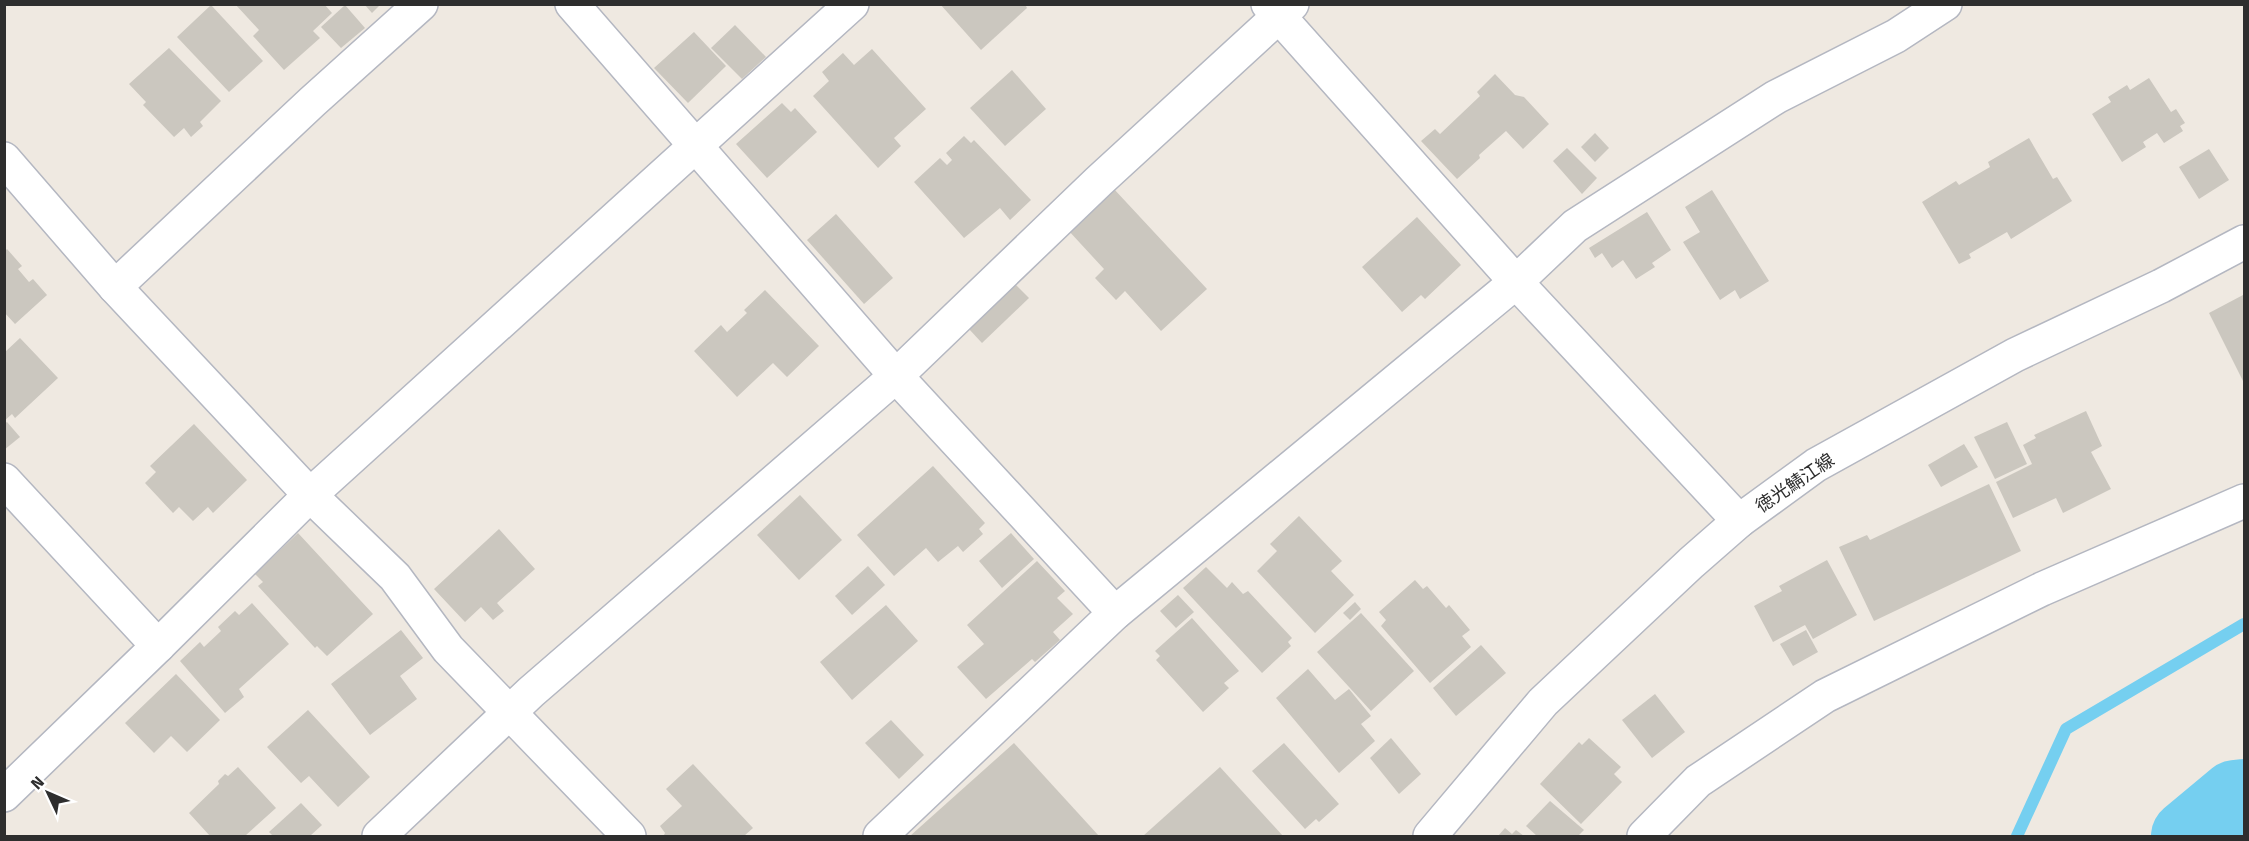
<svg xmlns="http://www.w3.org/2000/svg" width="2249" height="841" font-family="'Fira Sans','Noto Sans JP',sans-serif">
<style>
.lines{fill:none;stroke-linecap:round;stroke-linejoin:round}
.stream{stroke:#75cff0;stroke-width:12}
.river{stroke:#75cff0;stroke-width:72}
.building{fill:#cbc7bf}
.street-casing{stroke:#b4b7c1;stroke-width:36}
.secondary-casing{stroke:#b4b7c1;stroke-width:36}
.street{stroke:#fff;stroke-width:33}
.secondary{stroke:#fff;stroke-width:33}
.labels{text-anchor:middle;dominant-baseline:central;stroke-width:4.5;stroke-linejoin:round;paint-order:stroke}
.street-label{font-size:18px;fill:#2e2e2e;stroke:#fff}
</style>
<rect width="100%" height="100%" fill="#efe9e1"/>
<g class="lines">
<polyline class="stream" points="2017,836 2066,729 2244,624"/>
<polyline class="river" points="2187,836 2235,796 2244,795"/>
</g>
<g class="building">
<polygon points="235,4 324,4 332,13 313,31 320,38 284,70 253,36 259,30"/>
<polygon points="364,4 381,4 372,13"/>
<polygon points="940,4 1025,4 1027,8 981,50"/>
<polygon points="211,5 263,61 229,92 177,37"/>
<polygon points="345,5 365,28 341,48 321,27"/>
<polygon points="735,25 766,57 742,79 711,48"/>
<polygon points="694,32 726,66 688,103 654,68"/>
<polygon points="169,48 221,101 200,122 203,126 191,137 184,128 174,137 143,105 146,102 129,84"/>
<polygon points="872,49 926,109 894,138 901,146 878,168 813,96 829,81 822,72 843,53 854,65"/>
<polygon points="1012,70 1046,109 1005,146 970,108"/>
<polygon points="1495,74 1515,95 1524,97 1549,124 1523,149 1506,131 1479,155 1480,158 1457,179 1421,141 1435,129 1440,134 1480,96 1477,92"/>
<polygon points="2149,78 2171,112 2176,109 2185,123 2180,126 2183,131 2164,143 2157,133 2143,142 2146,147 2122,162 2092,114 2111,102 2108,97 2127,85 2130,90"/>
<polygon points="782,103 791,112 795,108 817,132 767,178 736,144"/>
<polygon points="1595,133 1609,148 1595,162 1581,147"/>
<polygon points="964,136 971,143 974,140 1031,200 1010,220 1000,208 964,238 914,182 940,158 947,165 952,160 946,153"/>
<polygon points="2029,138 2053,179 2057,177 2072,201 2011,239 2007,232 1969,254 1971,258 1959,264 1922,202 1956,181 1959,185 1990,167 1988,162"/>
<polygon points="1567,148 1597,178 1582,194 1553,161"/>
<polygon points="2209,149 2229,180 2199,199 2179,167"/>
<polygon points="1113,188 1207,289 1161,331 1125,291 1116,300 1095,278 1104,269 1068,230"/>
<polygon points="1712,190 1769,281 1740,299 1735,290 1720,300 1683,242 1700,232 1685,207"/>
<polygon points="1647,212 1671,250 1652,263 1655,267 1636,279 1623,260 1612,268 1602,253 1595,258 1589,248"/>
<polygon points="836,214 893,278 864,304 807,240"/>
<polygon points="1417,217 1461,265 1425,299 1421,295 1402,312 1362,267"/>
<polygon points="7,249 22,266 18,269 29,282 33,279 47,295 15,324 4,312 4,252"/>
<polygon points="1015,284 1029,298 982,343 968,328"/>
<polygon points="765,290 819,346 787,377 773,363 737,397 694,351 721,325 727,332 747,313 744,310"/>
<polygon points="2243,295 2244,298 2244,383 2209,313"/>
<polygon points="20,338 58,378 15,418 12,414 4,421 4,353"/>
<polygon points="2086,411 2102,446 2091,452 2111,489 2063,513 2056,498 2013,518 1996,482 2032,464 2023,445 2036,438 2034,435"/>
<polygon points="7,422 20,437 4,450 4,424"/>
<polygon points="2007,422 2027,464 1995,479 1974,437"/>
<polygon points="194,424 247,480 213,513 208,507 193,521 179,507 173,513 145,483 156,472 150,466"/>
<polygon points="1964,444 1978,467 1941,487 1928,465"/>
<polygon points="933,466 985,523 979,529 983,534 963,552 958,546 938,562 926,548 894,576 857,535"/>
<polygon points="1989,484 2021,551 1874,621 1839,547 1867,535 1870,540"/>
<polygon points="800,495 842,540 799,580 757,535"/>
<polygon points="1299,516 1342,561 1331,571 1354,595 1315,633 1257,571 1277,551 1270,544"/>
<polygon points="499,529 535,569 497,603 504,611 493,620 481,607 465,622 434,589"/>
<polygon points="298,533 373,614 327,656 317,646 315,648 258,586 263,582 255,574"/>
<polygon points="1011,533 1034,559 1002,588 979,561"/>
<polygon points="1827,560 1857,615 1813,639 1805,625 1773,642 1754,606 1782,591 1779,586"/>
<polygon points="1037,561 1065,591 1057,598 1073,614 1053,632 1060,640 1035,662 1032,659 986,699 957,667 984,644 967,625"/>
<polygon points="868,566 885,585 852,615 835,596"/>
<polygon points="1206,567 1227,588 1232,582 1243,594 1248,591 1292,638 1288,642 1291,646 1262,673 1183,588"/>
<polygon points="1415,580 1423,589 1427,586 1446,608 1449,605 1470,630 1462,636 1471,647 1430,683 1381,626 1386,620 1379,612"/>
<polygon points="1178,595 1194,612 1176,628 1160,611"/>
<polygon points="1355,602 1361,609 1350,620 1343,613"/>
<polygon points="252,603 289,644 239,689 244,697 225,713 180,661 200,642 204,647 221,631 218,627 235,611 239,615"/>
<polygon points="886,605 918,641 852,700 820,662"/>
<polygon points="1361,613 1414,671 1371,711 1317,652"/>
<polygon points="1192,618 1239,671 1224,683 1229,688 1203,712 1156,660 1160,656 1155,651"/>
<polygon points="401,630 423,658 400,676 417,699 370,735 331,684"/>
<polygon points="1806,630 1818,652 1793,666 1780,644"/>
<polygon points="1481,645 1506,673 1456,716 1433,688"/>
<polygon points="1308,669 1335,700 1349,689 1371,716 1361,724 1375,741 1339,773 1276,698"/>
<polygon points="176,674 220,720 187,752 171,736 154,753 125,723"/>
<polygon points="1655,694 1685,732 1652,758 1622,720"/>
<polygon points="308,710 370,777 338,807 309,776 301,783 267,747"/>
<polygon points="891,720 924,755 899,779 865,743"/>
<polygon points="1391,738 1421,774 1399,794 1370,758"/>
<polygon points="1589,738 1621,767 1614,774 1622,782 1581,824 1540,784 1579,742 1582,745"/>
<polygon points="1014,743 1099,836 910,836"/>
<polygon points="1284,743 1339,804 1319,822 1316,819 1305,829 1252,771"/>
<polygon points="693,764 753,828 744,836 665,836 664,835 665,833 660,826 682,806 666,789"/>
<polygon points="238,767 276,808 245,836 210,836 189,813 219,784 218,781 225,774 228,776"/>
<polygon points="1220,767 1283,836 1143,836"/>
<polygon points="1550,801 1584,830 1578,836 1537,836 1526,826"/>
<polygon points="301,803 322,825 310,836 273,836 269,832"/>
<polygon points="1505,828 1512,834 1516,830 1524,836 1498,836"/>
</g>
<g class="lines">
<g class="street-casing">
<g id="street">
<polyline points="572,4 896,376 1115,613"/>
<polyline points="1268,4 1516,282 1739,521"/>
<polyline points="4,159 115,287 310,495 395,577 448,649 629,836"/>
<polyline points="115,287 312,102 421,4"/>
<polyline points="4,480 158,646"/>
<polyline points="4,795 158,646 310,495 852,4"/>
<polyline points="379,836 531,692 896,376 1099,181 1292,4"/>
<polyline points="880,836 1115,613 1516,282 1575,226 1776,97 1896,36 1945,4"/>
<polyline points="1644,836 1698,781 1825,696 2042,589 2244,501"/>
</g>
</g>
<g class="secondary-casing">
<polyline id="secondary" points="1430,836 1543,702 1691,563 1739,521 1816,465 2015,355 2161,286 2244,242"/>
</g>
<use href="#street" class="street"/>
<use href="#secondary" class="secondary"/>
</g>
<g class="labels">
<g class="street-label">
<text transform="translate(1795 483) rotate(-34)">徳光鯖江線</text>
</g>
</g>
<rect width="2249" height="841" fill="none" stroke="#2e2e2e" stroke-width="12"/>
<g transform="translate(48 793) rotate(314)" stroke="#ffffff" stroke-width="4.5" paint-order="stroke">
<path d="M0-4.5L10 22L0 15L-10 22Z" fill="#2e2e2e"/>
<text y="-9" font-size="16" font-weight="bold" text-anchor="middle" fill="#2e2e2e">N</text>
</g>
</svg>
